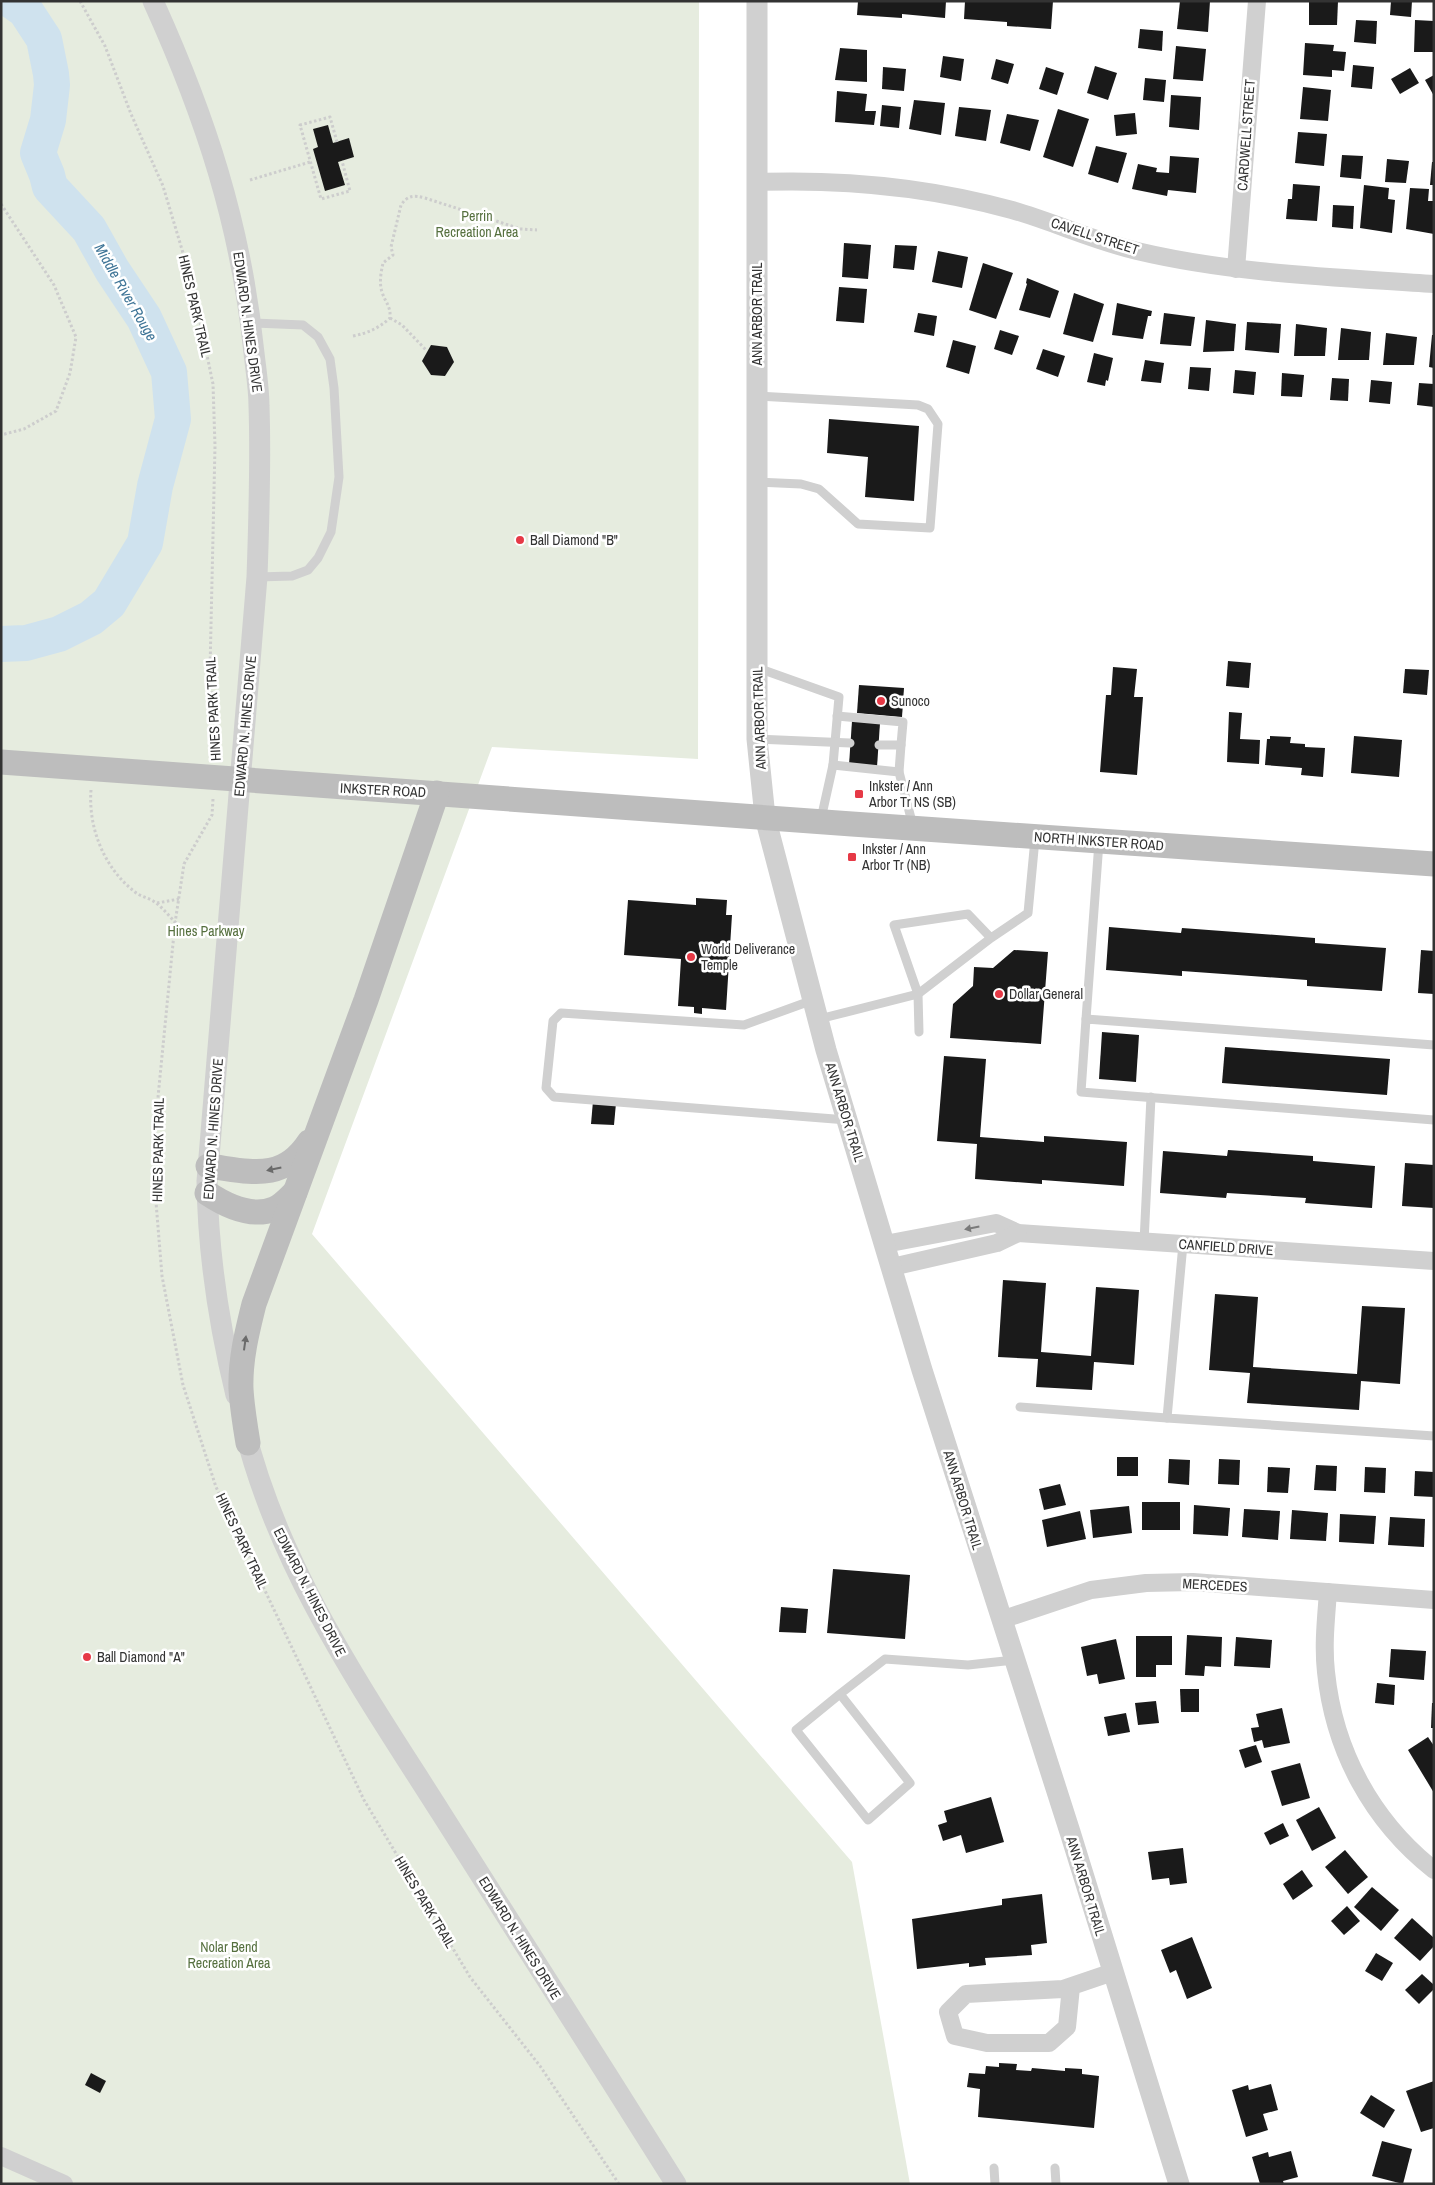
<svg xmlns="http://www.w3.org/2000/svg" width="1435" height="2185" font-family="'Archivo Narrow',sans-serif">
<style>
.green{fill:#e6ecdf}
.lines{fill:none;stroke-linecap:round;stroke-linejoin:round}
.river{stroke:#cfe2ee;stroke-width:36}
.building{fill:#1a1a1a}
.path{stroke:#cdcdcd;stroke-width:3;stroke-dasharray:2.5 2.5;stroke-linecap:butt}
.service{stroke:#d0d0d0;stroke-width:9}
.minor{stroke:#d0d0d0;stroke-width:18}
.tertiary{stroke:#d0d0d0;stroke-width:21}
.secondary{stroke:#bdbdbd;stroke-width:25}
.oneway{fill:#6a6a6a}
.oneway2{fill:#7a7a7a}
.poi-dot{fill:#e63946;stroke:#fff;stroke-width:2}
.labels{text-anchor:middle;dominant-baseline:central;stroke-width:5;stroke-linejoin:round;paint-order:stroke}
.street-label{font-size:14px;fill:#333;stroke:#fff}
.park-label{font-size:14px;fill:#56703f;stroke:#fff}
.poi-label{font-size:14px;fill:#333;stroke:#fff;text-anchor:start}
.water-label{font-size:15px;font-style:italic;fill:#3f7597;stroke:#fff}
</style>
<rect width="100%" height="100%" fill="#fff"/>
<polygon class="green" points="1,1 699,1 698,759 492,747 312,1234 852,1862 910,2184 1,2184"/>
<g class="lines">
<polyline class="river" points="1,644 26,643 59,634 91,618 109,603 145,543 155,486 173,419 169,372 144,318 112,270 89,229 50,187 47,175 38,153 48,120 52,85 51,74 44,39 25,10 12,1"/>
</g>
<g class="building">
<polygon points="858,1 946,1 945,18 902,14 902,18 857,15"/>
<polygon points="965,1 1053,1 1051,29 1007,26 1007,22 964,19"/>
<polygon points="1180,1 1210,1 1208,32 1177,29"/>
<polygon points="1309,1 1338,1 1337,25 1309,25"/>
<polygon points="1391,1 1412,1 1411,17 1390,15"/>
<polygon points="1356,20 1377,21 1376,44 1354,42"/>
<polygon points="1415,20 1434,21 1434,52 1414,52"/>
<polygon points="1140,29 1163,31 1162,51 1138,48"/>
<polygon points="1305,43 1334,45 1333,51 1346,52 1344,71 1332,70 1332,77 1303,75"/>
<polygon points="1176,46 1206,49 1203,81 1173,79"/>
<polygon points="840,48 867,50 867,82 835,80"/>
<polygon points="943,56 964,59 961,81 940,77"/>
<polygon points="996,59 1014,64 1008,84 991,79"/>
<polygon points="1353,65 1374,67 1372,89 1351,87"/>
<polygon points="1095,66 1117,73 1108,100 1087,93"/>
<polygon points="883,67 906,69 904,91 882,89"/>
<polygon points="1046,67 1064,73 1057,95 1039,89"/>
<polygon points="1410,68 1419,83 1400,94 1391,79"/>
<polygon points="1434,75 1434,96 1425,80"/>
<polygon points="1145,78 1166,80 1164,102 1143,100"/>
<polygon points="1303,87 1331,90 1328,121 1300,119"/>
<polygon points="837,91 867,94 865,111 876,111 874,125 835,122"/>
<polygon points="1171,95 1201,97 1199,130 1169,127"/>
<polygon points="914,100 945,103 941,135 909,129"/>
<polygon points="882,105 901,107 899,128 880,126"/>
<polygon points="959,107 991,110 986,141 955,136"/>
<polygon points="1058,109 1089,119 1073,167 1043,157"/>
<polygon points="1135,113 1137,134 1116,136 1114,115"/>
<polygon points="1007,114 1039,120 1030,151 1000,143"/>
<polygon points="328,125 333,143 349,138 354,157 338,162 345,185 325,191 313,149 318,147 313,129"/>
<polygon points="1298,132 1327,134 1324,166 1295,163"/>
<polygon points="1096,146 1127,153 1118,183 1088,174"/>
<polygon points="1342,155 1363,156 1361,179 1340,177"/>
<polygon points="1170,156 1199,158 1196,193 1168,190 1167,196 1132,189 1138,164 1157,168 1156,172 1169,173"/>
<polygon points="1387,159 1409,161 1406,183 1385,182"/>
<polygon points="1432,162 1434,162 1434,185 1430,185"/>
<polygon points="1293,184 1320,186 1317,221 1286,219 1288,199 1292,199"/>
<polygon points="1364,185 1389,188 1388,199 1395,200 1392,233 1360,228"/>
<polygon points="1410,188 1429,189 1428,201 1434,201 1434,234 1406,229"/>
<polygon points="1333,205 1354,206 1353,229 1332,227"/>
<polygon points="844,243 871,245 868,279 842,277"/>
<polygon points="895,245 917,246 914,270 893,268"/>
<polygon points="938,251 968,257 962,288 932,282"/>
<polygon points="983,263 1013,273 996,319 969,310"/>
<polygon points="1027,278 1059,291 1050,318 1019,310 1027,284 1026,283"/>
<polygon points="839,287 867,289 864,323 836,321"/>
<polygon points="1074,293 1104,304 1093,342 1063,334"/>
<polygon points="1117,303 1152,311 1151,316 1148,316 1143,339 1112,335"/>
<polygon points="918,313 937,316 934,336 914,332"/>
<polygon points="1164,313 1195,317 1191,346 1160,344"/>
<polygon points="1206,320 1236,324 1234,351 1203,352"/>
<polygon points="1247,322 1281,324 1279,353 1245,350"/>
<polygon points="1296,324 1327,328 1325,356 1294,356"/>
<polygon points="1341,328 1371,332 1369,360 1338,360"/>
<polygon points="1000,330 1019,336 1012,355 994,349"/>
<polygon points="1386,333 1417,337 1414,365 1383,365"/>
<polygon points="1432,335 1434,335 1434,368 1429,367"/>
<polygon points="953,340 976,346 969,374 946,367"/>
<polygon points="431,345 447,347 454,362 445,376 431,375 422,361"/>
<polygon points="1043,349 1065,356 1058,377 1036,369"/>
<polygon points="1094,353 1113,358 1108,381 1106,380 1105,386 1087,382"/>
<polygon points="1145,360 1164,363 1161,383 1141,381"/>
<polygon points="1190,367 1211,368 1209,391 1188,389"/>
<polygon points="1235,370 1256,372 1254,395 1233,393"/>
<polygon points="1282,373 1304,375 1302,397 1281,396"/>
<polygon points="1332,378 1349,379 1348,401 1330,400"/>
<polygon points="1371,380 1392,382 1390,404 1369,402"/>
<polygon points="1419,383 1434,384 1434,407 1417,405"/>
<polygon points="829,419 919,426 914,501 865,497 868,457 827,453"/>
<polygon points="1228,661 1251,663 1249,688 1226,686"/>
<polygon points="1113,667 1137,669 1134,697 1143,697 1137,775 1100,772 1106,695 1111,695"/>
<polygon points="1405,669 1429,670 1427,695 1403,693"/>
<polygon points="859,685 904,688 902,717 857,713"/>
<polygon points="1229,712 1242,713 1240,739 1260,740 1259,764 1227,762"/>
<polygon points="852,721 880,723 877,767 849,765"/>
<polygon points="1270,736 1291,737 1290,743 1305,744 1305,747 1325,748 1323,777 1301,775 1302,768 1265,765 1267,739 1270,739"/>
<polygon points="1354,736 1402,740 1399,777 1351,773"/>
<polygon points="696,898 727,900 726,915 732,915 726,1010 702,1008 702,1014 694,1013 694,1007 678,1006 681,959 624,955 628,900 696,905"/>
<polygon points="1109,927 1181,933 1182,928 1315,938 1315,943 1386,948 1382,991 1307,986 1307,980 1182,971 1182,976 1106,970"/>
<polygon points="1014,950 1048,952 1041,1044 950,1038 953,1004 973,986 974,967 993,968"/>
<polygon points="1421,950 1434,951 1434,994 1418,993"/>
<polygon points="1102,1032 1139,1035 1136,1082 1099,1079"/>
<polygon points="1225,1047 1390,1059 1387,1095 1222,1083"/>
<polygon points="944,1056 986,1059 980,1137 1044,1142 1044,1136 1127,1142 1124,1186 1042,1180 1042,1184 975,1179 977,1144 937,1141"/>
<polygon points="593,1101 616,1103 614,1125 591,1124"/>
<polygon points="1228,1150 1313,1156 1313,1161 1375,1166 1372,1208 1305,1203 1306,1198 1227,1193 1226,1198 1160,1193 1163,1151 1227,1156"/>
<polygon points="1405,1163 1434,1165 1434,1208 1402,1206"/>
<polygon points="1003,1280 1046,1283 1041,1352 1091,1356 1096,1287 1139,1290 1134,1365 1094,1362 1092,1390 1036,1387 1038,1359 998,1357"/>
<polygon points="1215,1294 1258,1297 1253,1367 1357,1374 1362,1306 1405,1308 1400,1384 1361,1381 1359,1410 1247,1403 1250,1373 1209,1370"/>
<rect x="1117" y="1457" width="21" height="19"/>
<polygon points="1169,1459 1190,1460 1189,1485 1168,1483"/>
<polygon points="1219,1459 1240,1460 1239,1485 1218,1484"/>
<polygon points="1316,1465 1337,1466 1336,1491 1314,1490"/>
<polygon points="1268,1467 1290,1468 1288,1493 1267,1492"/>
<polygon points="1365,1467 1386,1468 1385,1493 1364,1492"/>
<polygon points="1415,1471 1434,1472 1434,1497 1414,1496"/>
<polygon points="1060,1484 1066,1505 1044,1510 1039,1489"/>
<rect x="1142" y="1502" width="38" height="28"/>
<polygon points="1194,1505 1230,1508 1228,1536 1193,1534"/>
<polygon points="1129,1506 1132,1533 1093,1538 1090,1510"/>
<polygon points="1244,1509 1280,1511 1278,1540 1242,1537"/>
<polygon points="1292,1510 1328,1513 1326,1541 1290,1539"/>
<polygon points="1080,1511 1086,1539 1047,1547 1042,1520"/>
<polygon points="1340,1514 1376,1516 1374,1544 1339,1542"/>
<polygon points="1390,1517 1425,1519 1424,1547 1388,1545"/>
<polygon points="833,1569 910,1575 905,1639 827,1633"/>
<polygon points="781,1607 808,1609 806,1633 779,1632"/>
<polygon points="1187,1635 1222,1637 1221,1667 1205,1666 1204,1676 1185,1675"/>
<polygon points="1136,1636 1172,1636 1172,1665 1156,1665 1156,1677 1136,1677"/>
<polygon points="1236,1637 1272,1640 1270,1668 1234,1666"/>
<polygon points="1116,1639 1125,1679 1099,1684 1097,1674 1087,1676 1081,1647"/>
<polygon points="1391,1649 1426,1651 1424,1680 1389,1677"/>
<polygon points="1377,1683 1395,1685 1394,1705 1375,1703"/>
<polygon points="1180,1689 1199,1689 1199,1712 1181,1712"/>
<polygon points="1156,1701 1159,1723 1138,1725 1135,1703"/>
<polygon points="1432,1703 1434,1703 1434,1728 1431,1728"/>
<polygon points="1282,1708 1290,1743 1264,1748 1262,1740 1254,1742 1251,1728 1259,1727 1256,1714"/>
<polygon points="1126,1713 1130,1732 1108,1736 1104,1717"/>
<polygon points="1428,1737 1434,1746 1434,1793 1408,1750"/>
<polygon points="1256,1745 1262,1762 1245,1768 1239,1750"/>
<polygon points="1300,1763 1310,1798 1282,1806 1271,1771"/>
<polygon points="991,1797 1004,1842 966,1853 961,1835 943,1841 938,1825 947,1822 944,1811"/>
<polygon points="1319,1807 1336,1838 1312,1851 1296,1820"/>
<polygon points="1283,1823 1289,1836 1270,1845 1264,1833"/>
<polygon points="1183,1848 1187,1883 1170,1885 1169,1878 1152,1880 1148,1852"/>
<polygon points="1345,1850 1368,1877 1348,1894 1325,1867"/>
<polygon points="1302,1870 1313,1886 1293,1900 1283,1884"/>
<polygon points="1372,1887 1399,1910 1381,1931 1354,1907"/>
<polygon points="1042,1894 1047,1943 1031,1945 1032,1955 985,1958 986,1965 969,1967 969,1963 917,1969 912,1919 1002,1905 1002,1899"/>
<polygon points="1347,1906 1360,1921 1344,1935 1331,1921"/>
<polygon points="1412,1918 1434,1938 1434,1946 1420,1961 1394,1938"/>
<polygon points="1192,1937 1212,1988 1187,1999 1176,1970 1170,1973 1161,1950"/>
<polygon points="1376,1953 1393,1963 1382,1981 1365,1971"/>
<polygon points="1422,1974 1434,1985 1434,1989 1419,2004 1405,1990"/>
<polygon points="999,2063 1017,2064 1016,2070 1031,2071 1032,2068 1065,2071 1065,2068 1082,2069 1082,2074 1099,2076 1094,2128 978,2117 980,2089 967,2087 969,2073 985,2074 986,2066 999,2067"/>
<polygon points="91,2073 106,2081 100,2093 85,2085"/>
<polygon points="1434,2081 1434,2128 1421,2132 1406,2091"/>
<polygon points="1271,2084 1278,2110 1263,2114 1268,2130 1246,2137 1232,2090 1248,2085 1249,2090"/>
<polygon points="1371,2095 1395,2110 1384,2128 1360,2113"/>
<polygon points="1382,2141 1412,2149 1403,2184 1372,2176"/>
<polygon points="1291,2151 1298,2177 1283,2181 1284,2184 1260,2184 1252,2157 1268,2152 1269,2157"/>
</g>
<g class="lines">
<g class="path">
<polyline points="80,1 105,46 131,114 163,186 192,283 213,384 215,446 210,670 217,744 216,756"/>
<polyline points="337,142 330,117 300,125 321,199 350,191 342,161"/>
<polyline points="250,180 310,162"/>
<polyline points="1,204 54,285 76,337 70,373 56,411 24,429 1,435"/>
<polyline points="390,318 402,325 427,351"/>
<path d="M353,336C368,333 379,328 390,318C391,306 385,302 382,292C379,283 381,272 383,263L393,255L391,247L401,205C408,195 414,195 425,198L521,229L537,230"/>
<path d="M91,790C88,829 105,869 135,892C141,897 150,898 156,903C163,908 169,916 175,922"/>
<polyline points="213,799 212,815 184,864 175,923 155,1128 156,1202 162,1276 183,1385 216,1487 364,1800 470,1977 540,2066 619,2184"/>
<polyline points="157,903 179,899"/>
</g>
<g class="service">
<polyline points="251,323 303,325 318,337 330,359 334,388 339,477 331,532 318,558 308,570 292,576 257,577"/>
<polyline points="757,482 801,484 819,489 858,524 930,528 938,424 928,409 918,405 758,396"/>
<polyline points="758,668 839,697 833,765"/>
<polyline points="837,716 903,722 901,745"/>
<polyline points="757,739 850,743"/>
<polyline points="879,745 901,745 899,772"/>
<polyline points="821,819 833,765 899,772 913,826"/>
<polyline points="991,938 918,994 894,925 968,914 991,938 1028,913 1035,839"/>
<polyline points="813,1000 744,1025 561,1013 553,1021 546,1088 554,1097 847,1120"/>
<polyline points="819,1019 918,994 919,1032"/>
<polyline points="1086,1019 1099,842"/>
<polyline points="1434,1045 1086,1019 1081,1092 1434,1120"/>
<polyline points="1144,1242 1151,1097"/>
<polyline points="1183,1244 1167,1418 1434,1436"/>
<polyline points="1020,1407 1167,1418"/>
<polyline points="840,1694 796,1730 868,1820 910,1783 840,1694 885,1659 968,1665 1014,1660"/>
<polyline points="994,2168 995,2184"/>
<polyline points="1055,2168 1056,2184"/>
</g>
<g class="minor">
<path d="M758,182C844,179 929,187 1012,210C1054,222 1094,241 1137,251C1234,274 1335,277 1434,284"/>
<polyline points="1236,269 1257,1"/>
<polyline points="885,1244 996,1223 1018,1233 1434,1261"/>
<polyline points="892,1267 997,1243 1018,1233"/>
<path d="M1328,1592C1326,1619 1323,1645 1326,1672C1334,1751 1372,1821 1434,1870"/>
<polyline points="1001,1620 1091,1590 1146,1583 1193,1582 1434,1600"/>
<polyline points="1071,1987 1067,2027 1049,2043 987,2043 955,2036 948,2012 966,1994 1063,1989 1113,1972"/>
<polyline points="1,2156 64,2184"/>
</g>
<g class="tertiary">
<path d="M153,1C206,118 241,225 254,353C256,371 259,389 259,406C261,463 259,520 257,577L207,1181C208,1254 219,1325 236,1395"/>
<polyline points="757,1 757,739 765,817 826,1050 922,1370 1070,1832 1179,2184"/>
<path d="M244,1427C279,1570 363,1690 441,1813C519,1936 598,2060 676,2184"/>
</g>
<g class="secondary">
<polyline points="1,762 852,824 1434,864"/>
<path d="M208,1166C249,1171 282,1183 309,1142"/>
<path d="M207,1193C225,1205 251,1218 274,1209C282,1206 289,1198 295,1192"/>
<path d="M248,1443C245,1425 242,1407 241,1389C240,1360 247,1332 254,1304L366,1000L437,793"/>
</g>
</g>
<defs><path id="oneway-solid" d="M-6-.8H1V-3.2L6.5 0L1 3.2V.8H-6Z" transform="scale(1.25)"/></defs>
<g class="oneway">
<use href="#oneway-solid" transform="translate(274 1169) rotate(168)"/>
<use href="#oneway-solid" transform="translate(245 1343) rotate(-82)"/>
</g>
<use class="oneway2" href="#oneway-solid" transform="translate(972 1228) rotate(169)"/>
<g class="poi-dot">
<circle cx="520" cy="540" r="5"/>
<circle cx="881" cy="701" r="5"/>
<rect x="854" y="789" width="10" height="10" rx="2.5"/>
<rect x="847" y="852" width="10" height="10" rx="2.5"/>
<circle cx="691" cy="957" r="5"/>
<circle cx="999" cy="994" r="5"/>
<circle cx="87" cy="1657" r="5"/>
</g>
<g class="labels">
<g class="street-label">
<text transform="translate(1246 135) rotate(-86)">CARDWELL STREET</text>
<text transform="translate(1095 236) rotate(18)">CAVELL STREET</text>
<text transform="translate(195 306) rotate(77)">HINES PARK TRAIL</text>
<text transform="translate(757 314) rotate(-90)">ANN ARBOR TRAIL</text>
<text transform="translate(248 322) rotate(82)">EDWARD N. HINES DRIVE</text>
<text transform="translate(213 709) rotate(-93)">HINES PARK TRAIL</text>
<text transform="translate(759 718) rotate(-92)">ANN ARBOR TRAIL</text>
<text transform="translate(245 726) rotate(-85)">EDWARD N. HINES DRIVE</text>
<text transform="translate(383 790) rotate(3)">INKSTER ROAD</text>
<text transform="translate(1099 841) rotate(4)">NORTH INKSTER ROAD</text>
<text transform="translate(845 1112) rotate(73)">ANN ARBOR TRAIL</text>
<text transform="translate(213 1129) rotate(-86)">EDWARD N. HINES DRIVE</text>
<text transform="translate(158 1150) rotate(-89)">HINES PARK TRAIL</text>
<text transform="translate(1226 1247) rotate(4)">CANFIELD DRIVE</text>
<text transform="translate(963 1500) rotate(73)">ANN ARBOR TRAIL</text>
<text transform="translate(242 1541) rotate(65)">HINES PARK TRAIL</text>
<text transform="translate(1215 1585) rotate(3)">MERCEDES</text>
<text transform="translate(310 1592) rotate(63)">EDWARD N. HINES DRIVE</text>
<text transform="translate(1086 1886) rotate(73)">ANN ARBOR TRAIL</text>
<text transform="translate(425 1902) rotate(59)">HINES PARK TRAIL</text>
<text transform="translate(520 1938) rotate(58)">EDWARD N. HINES DRIVE</text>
</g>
<g class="park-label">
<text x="477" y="216">Perrin<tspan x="477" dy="16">Recreation Area</tspan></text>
<text x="206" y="931">Hines Parkway</text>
<text x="229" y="1947">Nolar Bend<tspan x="229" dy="16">Recreation Area</tspan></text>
</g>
<g class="poi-label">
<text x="530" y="540">Ball Diamond "B"</text>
<text x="891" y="701">Sunoco</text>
<text x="869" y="786">Inkster / Ann<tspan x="869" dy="16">Arbor Tr NS (SB)</tspan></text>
<text x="862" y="849">Inkster / Ann<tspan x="862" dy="16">Arbor Tr (NB)</tspan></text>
<text x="701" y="949">World Deliverance<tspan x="701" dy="16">Temple</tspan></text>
<text x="1009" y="994">Dollar General</text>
<text x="97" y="1657">Ball Diamond "A"</text>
</g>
<g class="water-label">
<text transform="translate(126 292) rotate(60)">Middle River Rouge</text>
</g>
</g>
<rect width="1435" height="2185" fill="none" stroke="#333333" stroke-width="5"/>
</svg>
